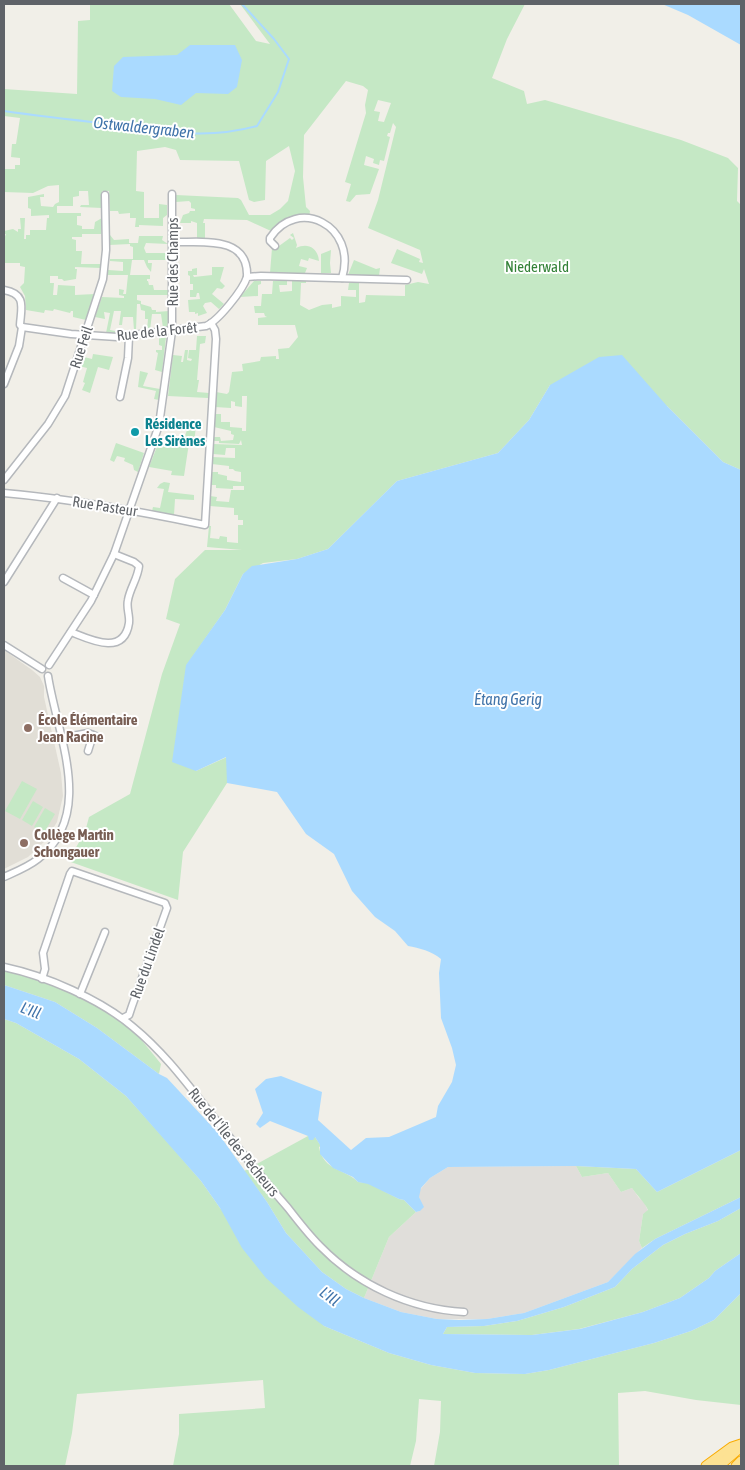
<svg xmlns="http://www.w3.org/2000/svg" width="745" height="1470" font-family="'Asap Condensed',sans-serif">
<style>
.industrial{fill:#e0deda}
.education{fill:#e1ded6}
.green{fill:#c5e8c5;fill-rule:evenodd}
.water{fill:#aadaff}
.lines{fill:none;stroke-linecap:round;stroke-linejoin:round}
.stream{stroke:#aadaff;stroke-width:2}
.minor-casing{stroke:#b5b8bc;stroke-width:9}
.highway-casing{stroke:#f9ab00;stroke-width:11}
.minor{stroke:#fff;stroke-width:6}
.highway{stroke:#fde293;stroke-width:9}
.culture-dot{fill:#0f9aa8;stroke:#fff;stroke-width:2}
.education-dot{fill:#8d6e63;stroke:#fff;stroke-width:2}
.labels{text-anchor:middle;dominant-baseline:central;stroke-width:4;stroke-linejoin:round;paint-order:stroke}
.street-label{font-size:15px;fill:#5f6368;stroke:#fff}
.park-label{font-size:15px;fill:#348238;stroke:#fff}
.culture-label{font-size:15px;font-weight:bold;fill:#0d838f;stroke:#fff;text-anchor:start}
.education-label{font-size:15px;font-weight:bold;fill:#785e54;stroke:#fff;text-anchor:start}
.water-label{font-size:16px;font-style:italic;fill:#4174aa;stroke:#fff}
</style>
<rect width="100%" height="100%" fill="#f1efe8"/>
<polygon class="industrial" points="576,1166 582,1177 608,1173 621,1192 632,1188 639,1198 644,1202 648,1211 643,1214 640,1234 639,1241 642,1248 608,1282 524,1313 487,1319 437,1319 401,1312 364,1298 389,1237 416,1212 420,1211 421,1203 419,1197 419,1191 430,1178 448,1167"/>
<polygon class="education" points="4,650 32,670 40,677 44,686 44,697 61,773 63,796 57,822 46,840 28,857 4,869"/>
<g class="green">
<path d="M90,4H229L256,41L270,44L240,4H525L507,39L492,78L524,91L527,104L545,100L681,140L728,158L738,168L737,201L741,205V470L723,462L667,406L550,385L529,420L498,453L397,481L328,549L297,559L263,563L243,574L225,610L186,666L196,771L227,757V783L183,852L178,900L68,861L85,832L89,817L130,794L162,674L180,624L166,619L175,579L205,550H242L207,547L209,526H211L210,538L219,539L220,536L227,537V542L238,543V525H243V520H238V515H234V508L210,506V496L217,497L216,501L229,502L231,490H244V486H233V489L216,488V485H211V472H218V474L227,476V480L241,482V472L235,471L233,469H229V466L212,464V457L235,458V448H226L225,455L213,454V444L242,445L241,440L239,444L219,443V441H213V437H220L221,441L233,440L234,435L231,434V431L214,427L215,414H221V422H230V427L242,428V431H246L247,396H242V407L235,406V402L231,401V408L215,407L216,392L227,394L229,392L232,372L243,371L242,364L260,361L261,357L276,356V359H279L278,349L289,348L298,337L295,325H258V318L267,317L265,316L264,313H255L254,306H261L262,294H272L273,281H287V285H279L280,292L292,291V281H306V283H301L300,305L309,310L322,305L332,304V308L341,306V296L356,297V290H348L349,283H359V303L365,302L366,295L405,296V285L418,282L429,284L424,269L422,274L391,263L397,249L420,259L419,262L423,263L420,250L368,228L378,200L396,127L393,123L390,133H388L387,136L390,137L384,161L380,160L379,165L373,163L374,159L366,156L364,165L379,169L370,194L356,195L350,202L346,201L351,184L345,182L366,113L365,105L368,90L363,86L346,81L304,135L303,177L306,207L310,211L309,217L279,225L271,231L247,220L204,219L203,223H205V239H197V223L191,221V223H180L183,215L189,213L190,211H195V209L191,208V203L189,201L176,202V195L238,198L241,200L249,215H270L280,209L288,201L295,171L289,146L266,161L265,200L254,202L249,200L239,161L180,160L176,150L165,147L137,151L136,191L144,192V218H159V204L167,205V215L163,218V226L139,225V227H135L136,218H130V213L119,214L118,211H110L109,191H102V208L80,207L81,205H89L88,191H79V196L73,197V206H57V213H81V216H77V225L82,226V229H94L95,222L102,218L101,234H82V237H72V239L76,240V251H82L81,264H101V268L75,267V269H77L76,279L64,281L62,279H58V276H50V283H54L53,295H57L58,285L75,286V295L95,294L86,320L73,317V311H71L70,313L54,309L53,311L45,310L44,313L26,310L25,296L20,287L24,283L25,267L20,266V263H5L4,239L6,234H4V231L13,229L18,232V229H21L20,218H25L24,239H26V235H30V230H46L47,218H49V215L31,216V209L28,208V197L44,194V197H40L41,206L53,207L55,204L59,202V185L48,186L33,193L4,192V169H15V165H20V158L11,157L12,144H16L20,118L4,116V89L77,94L78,21L90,20ZM378,100L391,103L384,122L378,121L380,112L374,111Z"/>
<path d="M293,233L297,245L296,248C308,242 318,248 319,261L309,258L308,261L301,259L299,266L307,268L305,273H270L272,248L278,249L279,246L290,238L292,240L294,238L290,235Z"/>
<polygon points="110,235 114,240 129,239 129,243 138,243 139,236 163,236 162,240 168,244 146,243 144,248 146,253 168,253 168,260 148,260 148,263 152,263 151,272 147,267 144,260 132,260 130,275 150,275 150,279 147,279 147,281 148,281 149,285 153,285 154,290 168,290 168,295 137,295 137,300 141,301 141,304 151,307 152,310 156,310 156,312 169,311 167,328 163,328 161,314 152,314 150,330 147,330 148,319 145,319 145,311 141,310 140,304 137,304 136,330 134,330 133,317 123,317 122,325 119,325 121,311 114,311 110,330 115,331 115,333 106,333 110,313 104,312 105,319 95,317 102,297 124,298 124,296 119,295 119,289 124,290 123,294 126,294 128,275 108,275 108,270 123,271 123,262 110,261 110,259 133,259 133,247 130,246 130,244 109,245"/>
<polygon points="331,250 330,263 331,273 321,273 321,254"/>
<polygon points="354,260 376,269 380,268 379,276 348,275"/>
<polygon points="212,267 224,267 220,281 225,286 222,289 217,288 212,294 224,304 219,309 211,302 205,303 203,306 207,313 198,316 198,313 195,314 195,312 189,312 188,300 200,299 199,293 197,293 196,297 190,297 190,290 193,290 193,284 190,284 190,276 188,275 188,271 192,271 192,269 197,268 197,275 193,275 194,277 212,275"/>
<polygon points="254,281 261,281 261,284 258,285 258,296 240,297"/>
<polygon points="197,336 206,336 205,343 200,344 197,380 199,380 197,392 209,393 208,398 168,396 173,355 182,356 181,362 183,362 185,350 188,350 187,360 191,361 192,359 188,358 189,350 196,350"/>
<polygon points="159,337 166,337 162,372 155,370 158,353 156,352 156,350 162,350 162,346 159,345"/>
<polygon points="93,354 113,357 109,370 98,367 90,393 82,390 85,383 83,382 87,368 79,366 80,360 83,361 84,357 92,359"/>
<polygon points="140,371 148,373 143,386 160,389 159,400 154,399 156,391 138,387"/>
<polygon points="189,424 196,426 194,443 189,443 184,476 171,475 172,471 149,467 158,444 177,447 179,442 183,442"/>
<polygon points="116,443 144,453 138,472 134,470 133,465 124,461 125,458 117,456 114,462 110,460"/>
<polygon points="164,482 170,483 168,492 194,495 194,500 175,499 174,515 152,511 153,507 160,508 164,489 157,488 160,484"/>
<polygon points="22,781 37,789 20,819 5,811"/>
<polygon points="33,801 43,807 32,826 22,820"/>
<polygon points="45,808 55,814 44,833 34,827"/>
<path d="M4,971C43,978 104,1004 133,1031C143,1041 152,1053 161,1064L159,1074L97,1028L55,1002L4,985Z"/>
<polygon points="4,1019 16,1023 79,1059 126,1096 170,1145 201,1181 220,1208 324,1326 389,1353 431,1365 475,1373 525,1374 549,1370 654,1343 691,1331 714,1320 741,1293 741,1405 696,1400 645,1391 618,1393 619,1466 434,1466 440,1432 441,1401 419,1399 416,1441 410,1466 173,1466 179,1434 179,1414 265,1408 263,1380 77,1394 72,1433 65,1466 4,1466"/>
<path d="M308,1136L315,1137L321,1146L319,1147C323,1171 346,1169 358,1182L368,1183L399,1199L404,1200L416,1212L389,1237L364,1298L346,1289L322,1272L286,1233L267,1202L244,1171Z"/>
<path d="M741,1150V1197L655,1239L642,1248L639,1241L643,1214L648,1210C644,1201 637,1196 632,1188L621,1192L608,1173L582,1177L576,1166L636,1169L657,1192Z"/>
<polygon points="741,1208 741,1253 715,1271 709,1278 680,1298 643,1312 579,1329 532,1335 443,1334 447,1327 484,1326 517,1321 564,1307 615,1287 632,1269 663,1245 685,1234 718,1221"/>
</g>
<g class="water">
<polygon points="662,4 741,4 741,45 688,15"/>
<polygon points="190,45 235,45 242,60 237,87 228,94 196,93 181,105 155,99 121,97 112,91 114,66 123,57 177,55"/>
<path d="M622,355L667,406L723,462L741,470V1150L657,1192L636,1169L576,1166L448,1167L430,1178L421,1188L419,1197L424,1207L420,1211L416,1212L404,1200L399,1199L368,1184L358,1182L353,1177L333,1168L320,1154V1145L315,1137L313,1140H309L308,1136L270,1121L260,1128L256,1124L263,1113L255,1089L266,1079L281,1076L322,1092L318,1120L351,1150L366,1138L389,1137L436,1117L438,1106L452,1082L456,1065L452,1048L441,1018L439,973L441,959C432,951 419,948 408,946L395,931L375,917L352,891L334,854L306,834L277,792L227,783L226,757L196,771L172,762L186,665L225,610L243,574L252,566L297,559L328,549L397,481L498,453L529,420L550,385L599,357Z"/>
<polygon points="4,985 55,1002 97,1028 159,1074 167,1078 218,1133 267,1202 286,1233 322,1272 346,1289 364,1298 401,1312 437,1319 459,1320 487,1319 524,1313 608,1282 635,1254 655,1239 741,1197 741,1208 718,1221 685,1234 663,1245 632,1269 615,1287 564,1307 517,1321 484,1326 447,1327 443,1334 532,1335 580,1329 643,1312 680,1298 709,1278 715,1271 741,1253 741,1293 714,1320 691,1331 654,1343 549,1370 525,1374 475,1373 431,1365 389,1353 324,1326 298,1307 266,1278 242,1248 220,1208 201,1181 126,1096 79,1059 16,1023 4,1019"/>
</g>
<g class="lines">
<path class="stream" d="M4,111C39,116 74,120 110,124C164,130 201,141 257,126L278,92L289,59L274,39L242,4"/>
<g class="minor-casing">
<g id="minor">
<path d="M172,242C200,243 249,234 247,277"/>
<path d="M275,246L270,241V238C297,196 358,225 342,278"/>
<path d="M4,290C27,294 21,308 20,325L22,327"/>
<path d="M22,327L71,334L117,337L206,326C218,321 243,290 247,277L261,276L407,280"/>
<polyline points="4,384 19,346 22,327"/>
<polyline points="120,397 128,358 129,336"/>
<polyline points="4,480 48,424 65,396 103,279 106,250 105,195"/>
<path d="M4,493C72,499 138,511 205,525L216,339L215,330L211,323"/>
<polyline points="63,578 94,595"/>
<polyline points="4,582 57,498"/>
<path d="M71,632C89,639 124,657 129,623C130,615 126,608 128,600C130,588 138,578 139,566L134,562L114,554"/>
<polyline points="4,645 42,669"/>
<polyline points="49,665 91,601 114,554 159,425 172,331 172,194"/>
<polyline points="62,738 88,733 98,737"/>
<polyline points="88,751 93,735"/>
<path d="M4,877C15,872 28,867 38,859C96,814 57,735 48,676"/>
<path d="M4,967C46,976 100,999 133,1027C161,1050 182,1077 204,1105C232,1140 259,1175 288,1208C298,1221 308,1234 320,1246C358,1285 410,1309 464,1312"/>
<polyline points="42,979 45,969 43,953 70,874 72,871 165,903 167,908 132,1006 129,1015 123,1018"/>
<polyline points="80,994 105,932"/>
</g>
</g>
<g class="highway-casing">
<g id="highway">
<polyline points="706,1466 732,1447 741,1444"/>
<polyline points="719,1466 741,1447"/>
<polyline points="736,1466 741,1461"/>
</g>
</g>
<use href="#minor" class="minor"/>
<use href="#highway" class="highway"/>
</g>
<circle class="culture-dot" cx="135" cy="432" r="5"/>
<g class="education-dot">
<circle cx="28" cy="728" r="5"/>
<circle cx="24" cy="843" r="5"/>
</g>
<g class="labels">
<g class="street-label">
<text transform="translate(172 262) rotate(-90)">Rue des Champs</text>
<text transform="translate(157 331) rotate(-6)">Rue de la Forêt</text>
<text transform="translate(81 347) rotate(-72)">Rue Feil</text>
<text transform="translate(105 506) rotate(9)">Rue Pasteur</text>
<text transform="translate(147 963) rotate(-70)">Rue du Lindel</text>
<text transform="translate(234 1142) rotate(51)">Rue de l'Île des Pêcheurs</text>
</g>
<g class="park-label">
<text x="537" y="266">Niederwald</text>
</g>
<g class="culture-label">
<text x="145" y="423">Résidence<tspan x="145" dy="17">Les Sirènes</tspan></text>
</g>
<g class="education-label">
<text x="38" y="719">École Élémentaire<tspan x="38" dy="17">Jean Racine</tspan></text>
<text x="34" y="834">Collège Martin<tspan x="34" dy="17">Schongauer</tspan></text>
</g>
<g class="water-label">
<text transform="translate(144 127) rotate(6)">Ostwaldergraben</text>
<text x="508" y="699">Étang Gerig</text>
<text transform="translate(31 1010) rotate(22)">L'Ill</text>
<text transform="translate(330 1296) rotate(38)">L'Ill</text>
</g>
</g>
<rect width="745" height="1470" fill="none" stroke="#5f6368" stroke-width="10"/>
</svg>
